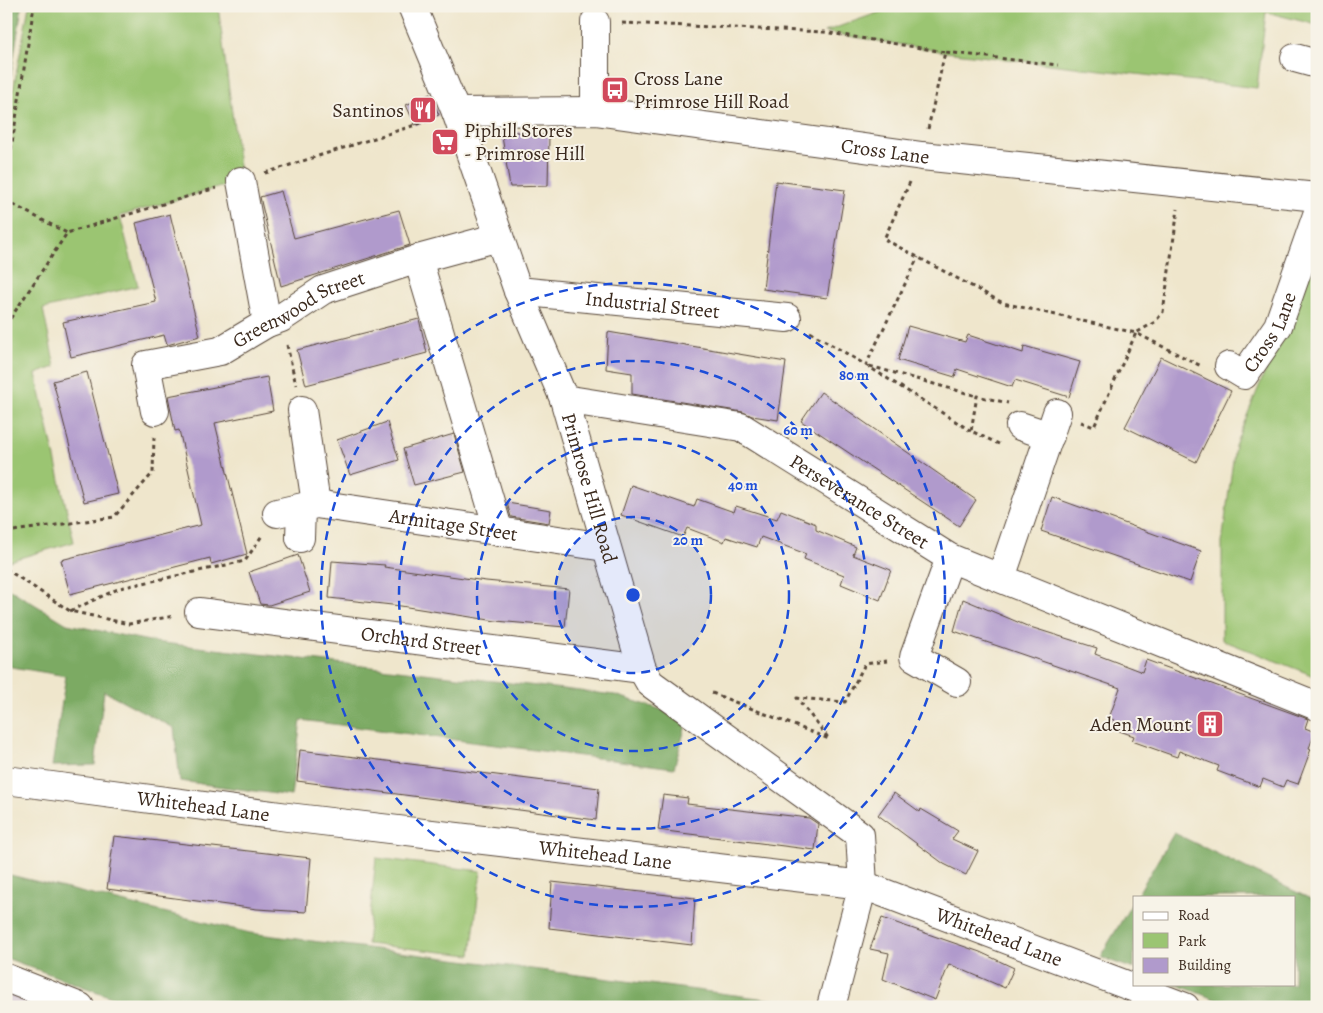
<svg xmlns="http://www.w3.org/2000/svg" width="1323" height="1013" font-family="Alegreya,serif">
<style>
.industrial{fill:#cdbed2}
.green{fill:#9bc572;stroke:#6b7848}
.forest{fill:#7caa64;stroke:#5c6a41}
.building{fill:#b09acc}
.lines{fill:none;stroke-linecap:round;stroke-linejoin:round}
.minor-casing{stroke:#564638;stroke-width:30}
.path{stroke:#564638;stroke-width:3;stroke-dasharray:4 4;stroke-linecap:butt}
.minor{stroke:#fff;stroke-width:28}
.ring{fill:none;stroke:#1d4ed8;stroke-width:2.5;stroke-dasharray:9 6}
.labels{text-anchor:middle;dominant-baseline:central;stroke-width:4;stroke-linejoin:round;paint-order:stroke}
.poi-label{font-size:20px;fill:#3b2a1e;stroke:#f7f3e8;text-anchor:start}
.street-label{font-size:20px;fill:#3b2a1e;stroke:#f7f3e8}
.centre{fill:#1d4ed8;stroke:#f7f3e8;stroke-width:2.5}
.ring-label{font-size:15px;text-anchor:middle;font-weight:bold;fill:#1d4ed8;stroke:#f7f3e8;stroke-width:4;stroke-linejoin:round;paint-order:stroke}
</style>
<rect width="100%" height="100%" fill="#f7f3e8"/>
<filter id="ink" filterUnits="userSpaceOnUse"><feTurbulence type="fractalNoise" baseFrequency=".02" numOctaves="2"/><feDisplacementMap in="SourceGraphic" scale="10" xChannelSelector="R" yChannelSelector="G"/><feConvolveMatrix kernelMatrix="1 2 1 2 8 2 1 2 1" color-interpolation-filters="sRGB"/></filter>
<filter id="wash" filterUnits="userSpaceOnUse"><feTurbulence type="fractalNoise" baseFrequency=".0096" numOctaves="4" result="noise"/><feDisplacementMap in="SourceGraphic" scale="20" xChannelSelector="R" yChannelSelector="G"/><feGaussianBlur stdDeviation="1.12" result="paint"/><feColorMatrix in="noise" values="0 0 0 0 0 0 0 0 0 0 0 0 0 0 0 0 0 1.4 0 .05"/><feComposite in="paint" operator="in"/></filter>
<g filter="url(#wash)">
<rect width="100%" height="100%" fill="#efe6cc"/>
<polygon class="industrial" points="6,986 57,1007 6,1007"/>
<g class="green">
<polygon points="29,6 218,6 241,181 120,216 138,286 43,309 55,367 36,374 74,542 6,562 6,128"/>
<polygon points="897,6 1317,6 1317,25 1266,12 1257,88 945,52 824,32"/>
<polygon points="1317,245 1317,677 1222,640 1222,543 1235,445"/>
<polygon points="376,858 481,871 471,955 367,944"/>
</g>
<g class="forest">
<polygon points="6,6 22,6 6,105"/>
<polygon points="6,587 67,624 154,642 615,695 688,718 674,768 301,720 291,796 180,781 174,728 104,691 95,765 52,766 66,676 6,666"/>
<polygon points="1174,833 1317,902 1317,1007 1235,1007 1175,984 1294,984 1294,897 1136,897"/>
<polygon points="6,874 250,933 829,1007 138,1007 6,958"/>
<polygon points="1134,900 1134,969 1100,957"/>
</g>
<g id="blocks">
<g class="building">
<polygon points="430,94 439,115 415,125 406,105"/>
<polygon points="501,130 549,136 548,186 510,187"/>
<polygon points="776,181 845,190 827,298 763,289"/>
<polygon points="281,191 294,238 399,210 410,245 281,286 260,197"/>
<polygon points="170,214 200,336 167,345 164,335 71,357 63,322 156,302 136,223"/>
<polygon points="419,319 427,353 306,385 297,350"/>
<polygon points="908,326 965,342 968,335 1023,353 1024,346 1080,362 1069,397 1015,380 1012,387 957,369 955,377 898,360"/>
<polygon points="608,332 786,362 778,420 752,416 743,412 632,394 632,373 606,369"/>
<polygon points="1161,357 1231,391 1196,462 1125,427"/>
<polygon points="87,372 118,494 84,502 53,381"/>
<polygon points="267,377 273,411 215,423 247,554 211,564 210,558 70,594 61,560 201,525 179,430 175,431 168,396"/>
<polygon points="821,392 976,500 959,526 801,421"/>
<polygon points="387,422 399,460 350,475 337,440"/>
<polygon points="454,434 465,472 414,485 403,449"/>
<polygon points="631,485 694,507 697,499 734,512 736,506 777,519 781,510 816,524 816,530 856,547 853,555 891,570 880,600 841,584 844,575 804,559 806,554 761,537 757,547 726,537 724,542 687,528 683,537 621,515"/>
<polygon points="1052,497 1201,551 1190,582 1041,531"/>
<polygon points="507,503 551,510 549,523 511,517"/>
<polygon points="298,555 310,592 269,605 260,604 249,572"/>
<polygon points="332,561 385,565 384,567 486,581 569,589 565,627 496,621 401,606 329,598"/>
<polygon points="963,599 1027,626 1097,648 1095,654 1142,672 1146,660 1308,719 1305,728 1315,732 1309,748 1311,749 1298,784 1286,780 1283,787 1263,779 1260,787 1217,771 1219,766 1179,751 1177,757 1132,741 1134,736 1111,728 1114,720 1109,718 1120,688 954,631"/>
<polygon points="300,750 599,788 596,820 297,781"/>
<polygon points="894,793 920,812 921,809 958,831 952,839 978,851 966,875 944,864 878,815"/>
<polygon points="663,795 688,798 687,804 809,818 818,824 815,850 658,830"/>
<polygon points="114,836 311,858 306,912 257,909 107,889"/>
<polygon points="552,882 695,898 692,945 549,928"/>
<polygon points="882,918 980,952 1014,968 1005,988 949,964 935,1000 883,979 889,953 870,949"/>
</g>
</g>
</g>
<g filter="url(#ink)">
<use href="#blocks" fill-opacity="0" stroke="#564638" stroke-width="1"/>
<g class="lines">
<g class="minor-casing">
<g id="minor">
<path id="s1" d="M412,6L456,112L518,291L564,399L642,669L650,683L860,835L863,885L831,1007"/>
<polyline points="1295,58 1317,64"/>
<polyline points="595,111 595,22"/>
<path id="s2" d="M456,112L595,111L922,156L1317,197"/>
<polyline points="241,181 267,323"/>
<polyline points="418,259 499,532"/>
<path id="s3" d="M518,291L787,318"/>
<path id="s4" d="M1229,366L1244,375L1278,326L1317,215"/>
<path id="s5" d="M564,399L741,427L950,558L1317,706"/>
<polyline points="302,410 316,504"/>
<path id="s6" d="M155,411L146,365L220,351L267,323L281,318L323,290L418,259L499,237"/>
<polyline points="1020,426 1050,436"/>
<path id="s7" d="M277,513L316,504L605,547"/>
<polyline points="300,538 301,508"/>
<polyline points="950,558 914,657 957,682"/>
<polyline points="1001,578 1057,413"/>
<path id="s8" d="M199,612L642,669"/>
<path id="s9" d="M6,780L288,817L863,885L1185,1007"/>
<polyline points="6,978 80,1007"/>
</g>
</g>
<g class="path">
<polyline points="622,23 824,32 945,52"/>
<polyline points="928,129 945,52 1058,65"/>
<polyline points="265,173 431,120"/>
<polyline points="6,181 34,6"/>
<polyline points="910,182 884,239 1003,303 1136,333 1155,322 1163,312 1178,209"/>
<polyline points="6,201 67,233"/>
<polyline points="6,325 67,233 216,188"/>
<polyline points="810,332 866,365 918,257"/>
<polyline points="287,345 296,385"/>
<polyline points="1081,422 1094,427 1136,333 1203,367"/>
<polyline points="971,431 866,365 977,396"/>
<polyline points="999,444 971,431 977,396 1008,403"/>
<polyline points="6,532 114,517 153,473 154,436"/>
<polyline points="6,569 70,611 129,624 174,616"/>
<polyline points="70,611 120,588 245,561 263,534"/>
<polyline points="712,693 829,739 797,698 845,702 865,664 887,661"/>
</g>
<use href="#minor" class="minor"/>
</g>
</g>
<circle cx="633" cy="595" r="78" fill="#1d4ed8" fill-opacity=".12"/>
<g class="ring">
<circle cx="633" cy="595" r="78"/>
<circle cx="633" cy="595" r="156"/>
<circle cx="633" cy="595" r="234"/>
<circle cx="633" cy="595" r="312"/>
</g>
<defs>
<g id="bus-square" transform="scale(1.4375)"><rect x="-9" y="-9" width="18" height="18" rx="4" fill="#d1495b" stroke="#f7f3e8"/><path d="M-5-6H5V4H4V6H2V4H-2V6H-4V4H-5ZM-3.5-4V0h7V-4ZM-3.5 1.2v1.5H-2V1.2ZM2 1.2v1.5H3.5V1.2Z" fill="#fff"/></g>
<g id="restaurant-square" transform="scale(1.4375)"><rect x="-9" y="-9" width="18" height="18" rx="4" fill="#d1495b" stroke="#f7f3e8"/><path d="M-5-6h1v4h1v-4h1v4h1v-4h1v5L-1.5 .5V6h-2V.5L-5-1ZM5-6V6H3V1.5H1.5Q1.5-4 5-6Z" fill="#fff"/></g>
<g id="supermarket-square" transform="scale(1.4375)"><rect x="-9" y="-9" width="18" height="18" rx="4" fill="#d1495b" stroke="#f7f3e8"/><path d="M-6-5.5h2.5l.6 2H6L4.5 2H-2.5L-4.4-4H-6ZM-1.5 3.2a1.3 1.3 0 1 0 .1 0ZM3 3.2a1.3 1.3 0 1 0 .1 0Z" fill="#fff"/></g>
<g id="building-square" transform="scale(1.4375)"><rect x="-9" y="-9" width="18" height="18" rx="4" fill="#d1495b" stroke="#f7f3e8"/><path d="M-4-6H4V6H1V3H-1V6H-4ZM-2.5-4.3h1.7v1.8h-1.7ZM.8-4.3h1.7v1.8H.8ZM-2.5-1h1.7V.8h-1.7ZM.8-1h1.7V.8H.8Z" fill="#fff"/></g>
</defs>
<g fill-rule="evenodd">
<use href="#bus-square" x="615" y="90"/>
<use href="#restaurant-square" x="423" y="110"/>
<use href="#supermarket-square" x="445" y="142"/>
<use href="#building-square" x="1210" y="724"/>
</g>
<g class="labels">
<g class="poi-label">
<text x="634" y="78">Cross Lane<tspan x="634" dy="23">Primrose Hill Road</tspan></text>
<text x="404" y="110" text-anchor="end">Santinos</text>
<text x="464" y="130">Piphill Stores<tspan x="464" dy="23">- Primrose Hill</tspan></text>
<text x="1191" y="724" text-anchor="end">Aden Mount</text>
</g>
<g class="street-label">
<text stroke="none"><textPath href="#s2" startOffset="432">Cross Lane</textPath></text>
<text stroke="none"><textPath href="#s3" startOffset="135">Industrial Street</textPath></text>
<text stroke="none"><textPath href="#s6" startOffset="212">Greenwood Street</textPath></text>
<text stroke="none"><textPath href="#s4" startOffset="68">Cross Lane</textPath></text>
<text stroke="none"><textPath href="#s1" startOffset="514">Primrose Hill Road</textPath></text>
<text stroke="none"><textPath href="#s5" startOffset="319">Perseverance Street</textPath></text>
<text stroke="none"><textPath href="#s7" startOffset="179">Armitage Street</textPath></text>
<text stroke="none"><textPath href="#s8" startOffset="224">Orchard Street</textPath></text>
<text stroke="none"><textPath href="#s9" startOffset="199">Whitehead Lane</textPath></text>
<text stroke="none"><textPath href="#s9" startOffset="604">Whitehead Lane</textPath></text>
<text stroke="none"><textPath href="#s9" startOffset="1009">Whitehead Lane</textPath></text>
</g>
</g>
<circle cx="633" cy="595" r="8" class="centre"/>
<g class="ring-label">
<text x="854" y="380">80 m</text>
<text x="798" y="435">60 m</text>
<text x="743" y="490">40 m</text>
<text x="688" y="545">20 m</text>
</g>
<rect width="1323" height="1013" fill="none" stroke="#f7f3e8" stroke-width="25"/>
<rect x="1133" y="896" width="162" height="90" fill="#f7f3e8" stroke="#aca397"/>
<rect x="1143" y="912" width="25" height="8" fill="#ffffff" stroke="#aca397"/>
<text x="1178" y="920" font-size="15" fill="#3b2a1e">Road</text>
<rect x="1143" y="933" width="25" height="15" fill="#9bc572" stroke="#aca397"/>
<text x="1178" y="946" font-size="15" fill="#3b2a1e">Park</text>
<rect x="1143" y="958" width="25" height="15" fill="#b09acc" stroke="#aca397"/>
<text x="1178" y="970" font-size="15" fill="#3b2a1e">Building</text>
</svg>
